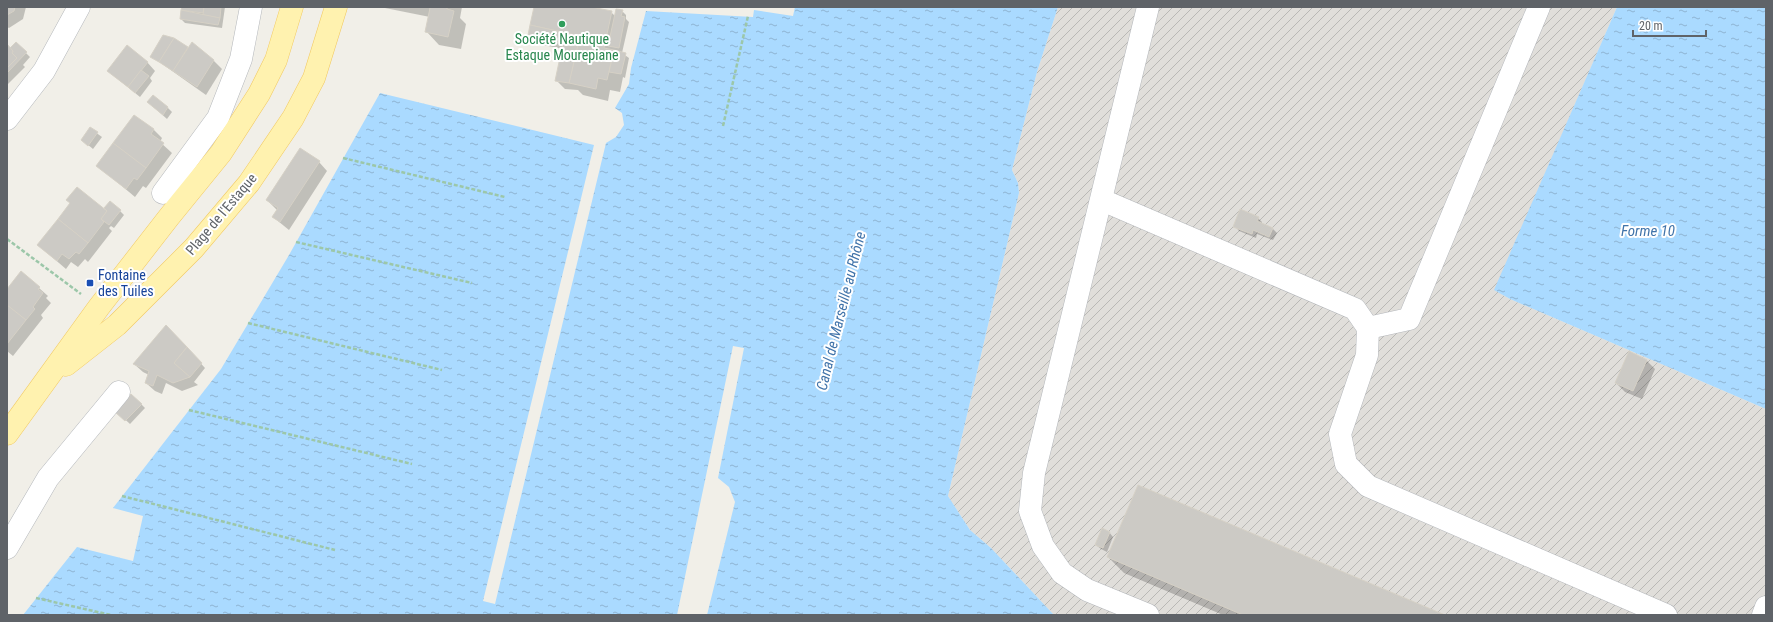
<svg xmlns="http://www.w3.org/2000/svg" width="1773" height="622" font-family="'Roboto Condensed',sans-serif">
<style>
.industrial{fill:url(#industrial-furrows)}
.water{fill:url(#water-ripples)}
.shadow{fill:#0003}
.building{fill:#cccac5;stroke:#d6d1c6}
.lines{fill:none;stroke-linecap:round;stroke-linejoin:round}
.minor-casing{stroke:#b5b8bc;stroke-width:23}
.major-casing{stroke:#f2c960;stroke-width:23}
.path{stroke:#9cc7a9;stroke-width:2.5;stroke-dasharray:4 2;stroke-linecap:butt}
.minor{stroke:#fff;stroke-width:22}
.major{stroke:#fff2af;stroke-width:22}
.leisure-dot{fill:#2e9e5b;stroke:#fff;stroke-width:1.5}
.transit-dot{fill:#1a4fb4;stroke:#fff;stroke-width:1.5}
.labels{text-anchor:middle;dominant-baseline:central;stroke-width:4;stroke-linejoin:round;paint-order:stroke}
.leisure-label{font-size:14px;fill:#27864d;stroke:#fff}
.street-label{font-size:14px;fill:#5f6368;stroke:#fff}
.transit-label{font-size:14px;fill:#164399;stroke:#fff;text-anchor:start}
.water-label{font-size:15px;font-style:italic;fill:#4174aa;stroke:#fff}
</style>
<defs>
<pattern id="industrial-furrows" width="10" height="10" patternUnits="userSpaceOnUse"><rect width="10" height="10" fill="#e0deda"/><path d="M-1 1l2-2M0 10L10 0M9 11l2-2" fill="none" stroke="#b9b8b5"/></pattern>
<pattern id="water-ripples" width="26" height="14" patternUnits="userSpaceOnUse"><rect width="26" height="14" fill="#aadaff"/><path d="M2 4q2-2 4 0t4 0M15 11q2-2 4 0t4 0" fill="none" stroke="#8eb4d2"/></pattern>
</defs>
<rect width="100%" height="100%" fill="#f1efe8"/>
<polygon class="industrial" points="1058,7 1617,7 1495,290 1510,299 1766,409 1766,615 1054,615 991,548 970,530 948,496 1019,193 1018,183 1012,170 1037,72"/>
<g class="water">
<polygon points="795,7 1058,7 1037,72 1012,170 1018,183 1019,193 948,496 970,530 991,548 1054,615 707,615 735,502 729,487 718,478 744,348 733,346 677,615 23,615 77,547 133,561 143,516 113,508 221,369 289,255 380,93 594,145 483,601 495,604 606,143 616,137 624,125 622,113 615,108 629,84 631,68 646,11 753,17 754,10 793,16"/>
<polygon points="1617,7 1766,7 1766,409 1510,299 1494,290"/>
</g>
<g class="shadow">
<polygon points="7,7 26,7 23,19 9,28 7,27"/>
<polygon points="183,7 225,7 222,28 185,23 181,19"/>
<polygon points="380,7 462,7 460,18 466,24 461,49 439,45 427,32 430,17"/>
<polygon points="535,7 586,7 611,12 616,17 622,11 626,15 626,19 629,22 622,53 629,58 625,78 623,77 620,92 610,90 608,101 583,95 578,90 565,89 556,80 563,49 538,44 529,35"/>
<polygon points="16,43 30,57 23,65 25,67 7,85 7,46 16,55"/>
<polygon points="187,48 214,61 222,69 206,95 151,56"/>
<polygon points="147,62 155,71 150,78 152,81 140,97 108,71"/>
<polygon points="148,102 168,108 172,112 167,119"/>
<polygon points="134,116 154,130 162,138 160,142 172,153 146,188 143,186 135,197 98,166"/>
<polygon points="91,129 102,137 93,149 87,144"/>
<polygon points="319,162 327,171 289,230 273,217 277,210 267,200"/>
<polygon points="120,211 124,215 114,228 111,226 109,228 112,231 88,262 85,259 78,267 71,262 66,269 38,245 107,212"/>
<polygon points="1258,218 1262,222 1262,224 1273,229 1277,233 1273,240 1257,234 1256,238 1239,231 1235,226"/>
<polygon points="39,288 48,296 46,298 51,303 41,315 43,318 13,356 7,351 7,291"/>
<polygon points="1629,352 1647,361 1655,369 1642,399 1625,392 1616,383"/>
<polygon points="195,357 205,368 194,382 198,385 182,391 166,383 162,394 155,391 146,383 149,375 143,372 134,364"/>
<polygon points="141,404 145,408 130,424 117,412"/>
<polygon points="1109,532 1113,537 1107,552 1101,549 1096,545"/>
<polygon points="1108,557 1442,615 1223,615 1124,573"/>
</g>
<g class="building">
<polygon points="7,7 15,7 14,11 7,15"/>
<polygon points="182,7 204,7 203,13 181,10"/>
<polygon points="204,7 221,7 220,18 203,15"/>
<polygon points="428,7 447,7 447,9 454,11 448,37 425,32 430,8"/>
<polygon points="534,7 591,7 612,11 604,48 614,50 607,80 598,78 596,89 569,83 580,36 530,25"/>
<polygon points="616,9 623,10 621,16 625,17 619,48 608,46"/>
<polygon points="181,10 220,18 218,25 180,19"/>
<polygon points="530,25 580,36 569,83 555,81 563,43 528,35"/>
<polygon points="163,35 174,38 159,62 150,57"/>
<polygon points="174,38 188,47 173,71 159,62"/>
<polygon points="16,42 27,52 8,72 7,68 17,58 12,53 13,51 10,48"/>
<polygon points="192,42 214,60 197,87 173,71"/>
<polygon points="7,44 13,51 12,53 17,58 7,68"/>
<polygon points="127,45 148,62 128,87 107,71"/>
<polygon points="614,50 626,53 621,74 609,72"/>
<polygon points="141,70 149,76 135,93 128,87"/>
<polygon points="153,95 168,107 163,115 147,102"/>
<polygon points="134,115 154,129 151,134 164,143 146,168 113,143"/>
<polygon points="90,127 98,132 88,146 81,140"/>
<polygon points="113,143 146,168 137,180 134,178 126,189 96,166"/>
<polygon points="300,148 320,161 280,222 272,217 278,208 266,200"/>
<polygon points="77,187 107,211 101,219 104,222 88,243 58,219 70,203 66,200"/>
<polygon points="110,201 121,210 109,225 101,219 107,211 104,208"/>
<polygon points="1240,209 1259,217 1257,221 1273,228 1269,237 1253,230 1252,234 1233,227"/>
<polygon points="58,219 88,243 79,254 76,252 69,259 62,254 57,261 37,245"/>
<polygon points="21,271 40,287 38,289 43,293 33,307 35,309 26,320 7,305 7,289"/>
<polygon points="7,305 26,320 7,344"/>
<polygon points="166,325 187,347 174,363 190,377 173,383 157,375 153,386 145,383 149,371 133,364"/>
<polygon points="187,347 202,363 190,377 174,363"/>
<polygon points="1629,351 1647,360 1633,391 1615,383"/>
<polygon points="131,394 142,404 125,421 115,412"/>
<polygon points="1138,485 1445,615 1243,615 1107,557"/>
<polygon points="1102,528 1110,532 1103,548 1095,545"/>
</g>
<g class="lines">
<g class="minor-casing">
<g id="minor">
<polyline points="1148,7 1034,473 1030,511 1043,546 1062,573 1087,590 1148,615"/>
<polyline points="7,119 44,71 79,7"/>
<polyline points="163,193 218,118 241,59 251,7"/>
<polyline points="1102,200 1355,309 1368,328 1367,355 1340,434 1346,464 1368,486 1666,615"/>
<polyline points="1368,328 1409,319 1539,7"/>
<polyline points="7,548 48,478 119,392"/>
<polyline points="1763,615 1766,607"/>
</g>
</g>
<g class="major-casing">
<g id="major">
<polyline points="66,365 117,325 194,248 249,183 293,118 314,78 336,7"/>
<polyline points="7,434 99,307 169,217 221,153 259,94 276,60 292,7"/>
</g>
</g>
<g class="path">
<polyline points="723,126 748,16"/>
<polyline points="343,158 505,197"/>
<polyline points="7,239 81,294"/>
<polyline points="296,242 472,283"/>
<polyline points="248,323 442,370"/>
<polyline points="189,410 412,464"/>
<polyline points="122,496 335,550"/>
<polyline points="36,598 111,615"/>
</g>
<use href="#minor" class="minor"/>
<use href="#major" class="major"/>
</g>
<circle class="leisure-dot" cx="562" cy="24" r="4"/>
<rect class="transit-dot" x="86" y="279" width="8" height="8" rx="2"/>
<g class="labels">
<g class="leisure-label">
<text x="562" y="39">Société Nautique<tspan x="562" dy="16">Estaque Mourepiane</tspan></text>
</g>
<g class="street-label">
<text transform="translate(221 214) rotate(-50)">Plage de l'Estaque</text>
</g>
<g class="transit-label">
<text x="98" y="275">Fontaine<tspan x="98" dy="16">des Tuiles</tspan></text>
</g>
<g class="water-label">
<text x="1648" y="231">Forme 10</text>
<text transform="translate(841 311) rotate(-76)">Canal de Marseille au Rhône</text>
</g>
</g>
<rect width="1773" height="622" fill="none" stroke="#5f6368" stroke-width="16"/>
<path d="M1633 30v6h73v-6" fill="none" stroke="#5f6368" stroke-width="2"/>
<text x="1639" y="30" font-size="12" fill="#5f6368" stroke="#ffffff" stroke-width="3" paint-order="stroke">20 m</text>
</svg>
